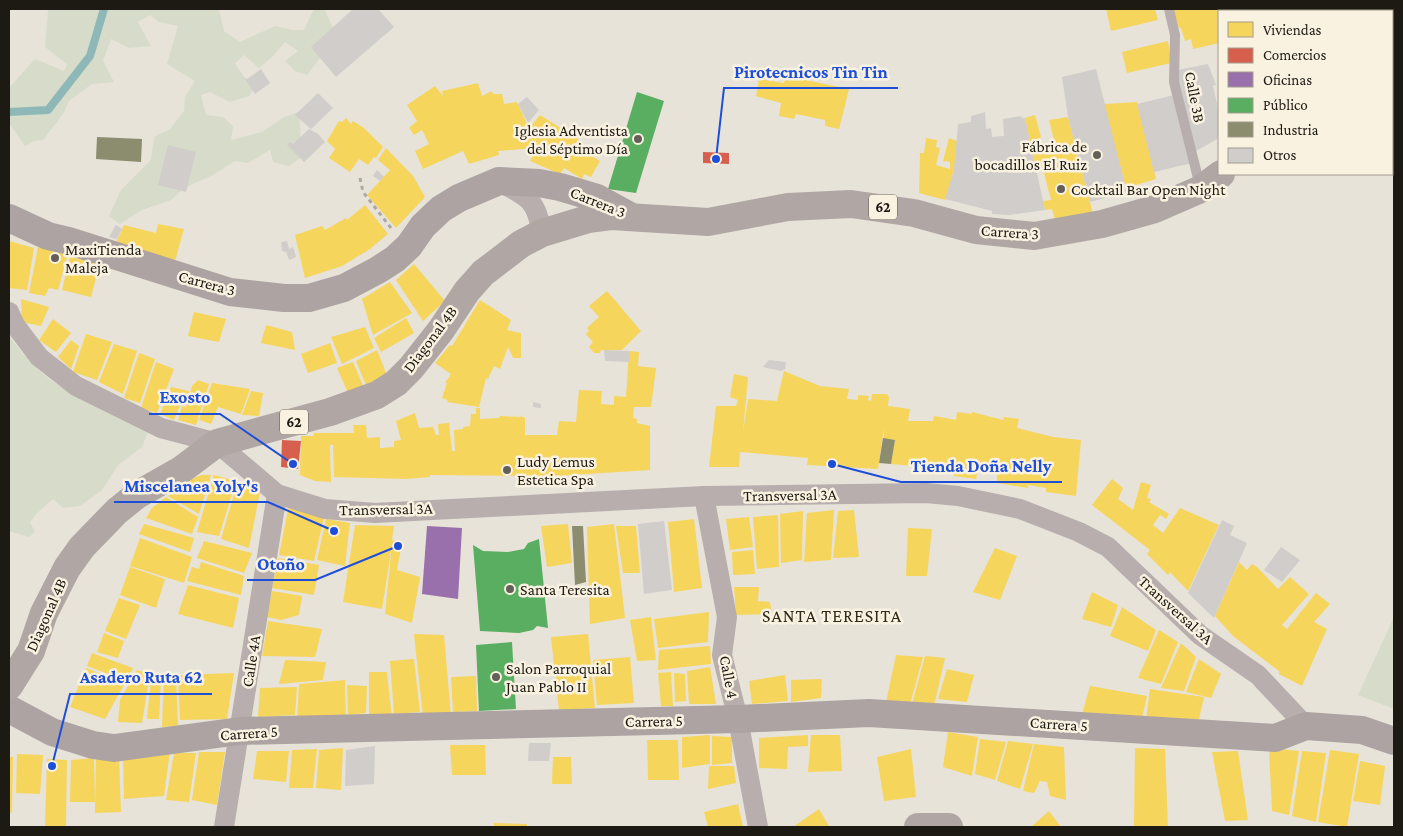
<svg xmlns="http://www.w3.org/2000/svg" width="1403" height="836" font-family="'Crimson Pro',serif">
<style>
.green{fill:#d6dcc9}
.homes{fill:#f6d55c}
.shops{fill:#d6604d}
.offices{fill:#9970ab}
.public{fill:#5aae61}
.industry{fill:#8c8c6e}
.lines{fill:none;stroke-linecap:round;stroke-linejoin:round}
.stream{stroke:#8eb8b7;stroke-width:8}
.building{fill:#d1cdca}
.path{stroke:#aea8a5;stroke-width:3;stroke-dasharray:4 4;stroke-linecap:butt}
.lane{stroke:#b7aead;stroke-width:10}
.street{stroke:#b7aead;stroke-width:20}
.secondary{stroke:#ada3a3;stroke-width:28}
.primary{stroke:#b0a7a4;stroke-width:28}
.poi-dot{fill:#646059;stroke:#faf2e0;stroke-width:2}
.labels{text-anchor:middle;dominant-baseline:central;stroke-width:5;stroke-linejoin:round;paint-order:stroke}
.shield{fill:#faf2e0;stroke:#5f5b51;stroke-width:1}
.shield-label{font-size:15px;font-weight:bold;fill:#1d1a14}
.street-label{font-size:16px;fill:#1d1a14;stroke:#faf2e0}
.poi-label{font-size:16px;fill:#1d1a14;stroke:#faf2e0;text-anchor:start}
.neighbourhood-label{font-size:18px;letter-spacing:1px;fill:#30291c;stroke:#faf2e0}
.leader{fill:none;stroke:#1d4ed8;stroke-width:2}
.callout-dot{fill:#1d4ed8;stroke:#faf2e0;stroke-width:2}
.callout-label{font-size:18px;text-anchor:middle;font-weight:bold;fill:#1d4ed8;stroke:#faf2e0;stroke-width:5;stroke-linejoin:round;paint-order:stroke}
</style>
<rect width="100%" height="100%" fill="#e7e3d9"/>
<g class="green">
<polygon points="41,9 219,9 224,31 240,42 275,26 292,30 304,30 314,9 325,10 332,26 333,41 307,75 295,71 285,61 298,51 285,42 273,56 259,68 244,55 235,63 244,77 257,84 249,96 230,102 210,92 201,95 206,115 223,117 233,126 231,140 262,132 284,117 299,112 302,157 289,166 273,162 270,150 248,163 235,161 211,176 184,188 171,200 142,210 120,224 109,216 121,190 151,160 154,137 170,129 184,111 185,97 195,81 167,64 178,26 159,22 150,15 138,22 151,46 129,48 111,39 103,61 114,82 92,84 69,101 63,114 43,140 34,141 25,146 9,123 9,88 35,59 64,71 67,64 45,47 48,10"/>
<path d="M9,335C42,388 94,405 149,429L142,447L118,465L102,490L80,506L63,508L53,499L36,514L30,522L35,532L29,537L9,531Z"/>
<polygon points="1394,617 1394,709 1358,695"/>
</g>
<g class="homes">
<polygon points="1106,9 1155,9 1158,20 1111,31"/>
<polygon points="1173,9 1239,9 1239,11 1219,11 1219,43 1193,49 1191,39 1185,41 1181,28 1179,28"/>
<polygon points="1168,41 1171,63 1127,73 1122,52"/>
<polygon points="786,76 849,89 839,129 825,126 825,120 796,114 794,119 779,116 781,103 756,96 759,79 784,83"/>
<polygon points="478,83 482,96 492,91 493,94 502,94 504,104 517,102 529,128 540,115 578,139 571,154 577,147 600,161 591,177 584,174 582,179 564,168 560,174 530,161 536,147 533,146 534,148 498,151 499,155 469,164 463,151 423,169 415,151 429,144 422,130 414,135 409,128 417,121 407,105 435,86 443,96 442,91"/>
<polygon points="1137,102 1156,179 1126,188 1104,104"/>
<polygon points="1035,115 1041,137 1038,139 1039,147 1055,144 1049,120 1068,117 1093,214 1055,220 1052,209 1045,210 1043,201 1051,200 1043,169 1036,169 1025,118"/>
<polygon points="346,118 351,124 353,121 364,128 383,147 376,158 374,157 368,165 359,159 350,172 329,158 335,149 327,141 339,121 342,122"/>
<polygon points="926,138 937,140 936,147 940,148 936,165 950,169 950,162 943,161 949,138 957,141 954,170 945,200 919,193 920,153 924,153"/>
<polygon points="386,148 413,176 425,197 396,228 367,195 390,170 378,160"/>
<polygon points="365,205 388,234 370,249 342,266 305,278 295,235 322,226 325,230 346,218 347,220"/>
<polygon points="158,224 184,229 175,261 116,243 124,225 156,233"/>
<polygon points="9,241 34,248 27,290 9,288"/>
<polygon points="38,247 68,254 58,290 49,288 45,296 29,293"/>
<polygon points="70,257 100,263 91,297 62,290"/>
<polygon points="414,264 445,301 423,321 396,280"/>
<polygon points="390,282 412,313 373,335 362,299"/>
<polygon points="607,291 641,331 622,350 601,350 600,353 594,353 589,347 593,342 586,334 589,331 587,328 599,317 589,306"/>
<polygon points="21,299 49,307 41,326 22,322"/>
<polygon points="480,300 511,320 507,330 521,333 521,358 513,358 508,347 500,369 494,366 488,379 486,378 479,407 447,402 448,400 442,398 447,383 445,383 451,374 435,363 450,345 452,346"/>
<polygon points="194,312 226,319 219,342 188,336"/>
<polygon points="406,318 414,333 381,352 374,338"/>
<polygon points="53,319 71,333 56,352 39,340"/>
<polygon points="266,325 292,332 295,350 261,343"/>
<polygon points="365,327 374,348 342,364 331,337"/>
<polygon points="86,334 112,342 97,380 73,372"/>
<polygon points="71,340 79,346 71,369 58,357"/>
<polygon points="330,343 337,363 308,373 301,354"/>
<polygon points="114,344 137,351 123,394 99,382"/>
<polygon points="377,350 388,378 366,385 356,361"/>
<polygon points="629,351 639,352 638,366 656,368 651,407 634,407 633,418 637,419 637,423 650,426 650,470 555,476 430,475 430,477 405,479 334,477 333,445 330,445 331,482 315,481 300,475 301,436 314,436 314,433 354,433 353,425 366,425 367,438 380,437 380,448 394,447 394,441 401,440 396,421 415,413 419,428 433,427 436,435 439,435 438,424 449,423 452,451 455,451 454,430 463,429 463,427 470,426 471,414 476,414 476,408 480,408 480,419 499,418 500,416 520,417 523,415 522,417 525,418 525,435 557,435 559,421 576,422 579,390 602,391 601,404 614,405 614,396 626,397"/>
<polygon points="139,353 155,359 140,403 124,398"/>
<polygon points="156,362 174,369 157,413 141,408"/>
<polygon points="353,362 364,388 348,393 337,368"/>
<polygon points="784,371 820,386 849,389 847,399 858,400 858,395 869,396 868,400 871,401 872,394 887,394 889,397 888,406 910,409 908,421 933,421 934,416 956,420 957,412 972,414 972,412 1003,420 1004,417 1019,419 1017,428 1053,437 1081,440 1076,496 1046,492 1046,488 1028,485 1028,488 997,483 997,473 978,469 976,479 954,476 955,467 926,462 925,467 891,464 895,440 884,439 884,428 878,469 807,465 808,458 740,452 739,467 709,467 716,406 736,406 738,400 730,397 734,374 748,377 743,432 748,399 777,401"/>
<polygon points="198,380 209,384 196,425 178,420 182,406 186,407 192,386"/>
<polygon points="212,383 250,389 241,414 218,407 211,424 199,420"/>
<polygon points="171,387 189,391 185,404 181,403 174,420 160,414"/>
<polygon points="251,391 263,393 259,416 242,415"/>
<polygon points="201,475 211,475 199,514 168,496 185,482"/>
<polygon points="214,475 236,481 219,536 197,532"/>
<polygon points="1112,479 1123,488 1118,499 1133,510 1141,482 1151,485 1147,498 1151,499 1149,502 1169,514 1166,519 1160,515 1153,525 1163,533 1180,508 1219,525 1188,591 1170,572 1168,575 1147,554 1150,550 1092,505"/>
<polygon points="237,484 260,492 249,548 221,539"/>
<polygon points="166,497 198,517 192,534 146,518 152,508"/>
<polygon points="289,505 324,517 314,561 279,555"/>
<polygon points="834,510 831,560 804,562 807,513"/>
<polygon points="854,510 859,557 833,558 838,511"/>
<polygon points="803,511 802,560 781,563 780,514"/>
<polygon points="778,515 779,567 757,569 753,517"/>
<polygon points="749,517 753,547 730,550 726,519"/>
<polygon points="326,519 350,523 345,566 317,560"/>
<polygon points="694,519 702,588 674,592 668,522"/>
<polygon points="144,524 194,538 190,552 139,534"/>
<polygon points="568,524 572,563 547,567 541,526"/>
<polygon points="614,524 625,618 590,624 587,527"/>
<polygon points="355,525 394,526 392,540 402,542 397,570 420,577 412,623 385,614 392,545 382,609 343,602"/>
<polygon points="616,526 636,526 640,573 623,573"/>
<polygon points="908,528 932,529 927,576 906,576"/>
<polygon points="140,538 192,557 184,583 130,566"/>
<polygon points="204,541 252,553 244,573 197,558"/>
<polygon points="995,548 1017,556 1000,600 973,592"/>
<polygon points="753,550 755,574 733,575 732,552"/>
<polygon points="278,558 319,565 314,595 272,588"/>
<polygon points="201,562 244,576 241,595 187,581 192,567 199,569"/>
<polygon points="1239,562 1247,570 1252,564 1257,567 1278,589 1290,577 1309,594 1282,625 1287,629 1316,593 1330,604 1314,622 1327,629 1302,686 1279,674 1279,671 1233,636 1215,616"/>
<polygon points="130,567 165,579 156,608 120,595"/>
<polygon points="188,585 239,598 233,628 178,614"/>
<polygon points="734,587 759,587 758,601 770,602 772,614 736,615"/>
<polygon points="272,591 302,596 299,615 281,620 267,617"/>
<polygon points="1092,592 1118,605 1111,627 1082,619"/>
<polygon points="119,598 140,605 126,639 105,631"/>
<polygon points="1122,607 1156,630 1148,651 1110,636"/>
<polygon points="709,612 708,642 658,648 654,619"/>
<polygon points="651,617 656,660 637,661 630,620"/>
<polygon points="268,621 322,629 315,657 262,656"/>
<polygon points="1159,630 1178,642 1161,684 1138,678"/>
<polygon points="104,633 124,641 118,658 97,652"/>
<polygon points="414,634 444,635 451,716 423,716"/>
<polygon points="588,634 595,708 559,710 551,637"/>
<polygon points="1181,643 1196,657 1184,691 1161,688"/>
<polygon points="710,646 711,664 658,670 659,650"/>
<polygon points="92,653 133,668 127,681 87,666"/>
<polygon points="896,655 923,657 909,708 885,707"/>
<polygon points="925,656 945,658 934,706 912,704"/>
<polygon points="630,657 634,703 597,705 593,660"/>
<polygon points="414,659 420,712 394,714 390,661"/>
<polygon points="1199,659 1221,674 1211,698 1186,692"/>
<polygon points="285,660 326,662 323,680 279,684"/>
<polygon points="710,667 716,704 689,704 687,671"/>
<polygon points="86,668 125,683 105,719 70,707"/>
<polygon points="947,669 974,675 967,702 938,699"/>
<polygon points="137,670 150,674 142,723 118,722 120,700"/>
<polygon points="369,672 387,672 392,718 369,718"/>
<polygon points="671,672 673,706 661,706 658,673"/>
<polygon points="234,673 227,719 180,720 178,675"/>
<polygon points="674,673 685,674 686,701 675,702"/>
<polygon points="785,675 788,701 752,704 749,681"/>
<polygon points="164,676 176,676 178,726 162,727"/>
<polygon points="476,676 477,711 453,712 451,677"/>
<polygon points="151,679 161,680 159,719 147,719"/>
<polygon points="822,679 821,698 791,702 791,680"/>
<polygon points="345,680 346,720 297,723 299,684"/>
<polygon points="347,685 367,686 366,713 348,715"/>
<polygon points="1090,686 1147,696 1141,723 1081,718"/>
<polygon points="297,687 295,715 258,717 260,688"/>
<polygon points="1150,689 1204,697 1199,719 1146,719"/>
<polygon points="948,732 978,737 972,776 943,767"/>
<polygon points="710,735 710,764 682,768 682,737"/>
<polygon points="808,735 808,746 788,747 787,769 759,768 759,738"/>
<polygon points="811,735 840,735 842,771 808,772"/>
<polygon points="712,736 732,737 732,763 712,765"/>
<polygon points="980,739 1006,742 995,780 975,774"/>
<polygon points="647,740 678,740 679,780 648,780"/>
<polygon points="1008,741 1033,744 1020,789 997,781"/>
<polygon points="1034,744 1064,747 1066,800 1050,796 1047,782 1040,781 1034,793 1023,791"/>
<polygon points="450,745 485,745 486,775 452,775"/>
<polygon points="343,748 341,790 316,788 319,750"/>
<polygon points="1135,748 1165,749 1168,827 1134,827"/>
<polygon points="1269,748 1299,751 1289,815 1272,811"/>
<polygon points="317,749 313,788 289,788 292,750"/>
<polygon points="911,749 916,797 884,801 877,757"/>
<polygon points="1330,750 1359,754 1347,827 1318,822"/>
<polygon points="170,751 164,796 124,799 123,757"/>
<polygon points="257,751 289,751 286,782 253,779"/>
<polygon points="1238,751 1248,820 1225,821 1212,752"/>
<polygon points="1302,751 1326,753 1316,822 1292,816"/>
<polygon points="199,752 225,752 217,805 192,800"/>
<polygon points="174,753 196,753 189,802 166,800"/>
<polygon points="17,754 43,755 40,794 16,793"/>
<polygon points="9,757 13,757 12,813 9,812"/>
<polygon points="119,757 121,812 95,813 96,759"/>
<polygon points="553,757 571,757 572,784 552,784"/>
<polygon points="94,758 95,802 70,802 71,760"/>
<polygon points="47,759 67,760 66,826 45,826"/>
<polygon points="1360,761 1385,766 1380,805 1353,801"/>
<polygon points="709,766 734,766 736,783 708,789"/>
<polygon points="738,804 743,827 708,827 704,812"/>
<polygon points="819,809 829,826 827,827 793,827"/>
<polygon points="1049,811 1061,827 1031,827"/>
<polygon points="494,823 527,824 527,827 494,827"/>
</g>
<g class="shops">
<polygon points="1342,9 1394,9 1394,30 1392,31 1392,11 1342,11"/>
<polygon points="703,152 729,153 729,164 703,163"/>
<polygon points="282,440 301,441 298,469 281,467"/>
</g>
<polygon class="offices" points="427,526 462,528 458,599 422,594"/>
<g class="public">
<polygon points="637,92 664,101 636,193 608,189"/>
<polygon points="539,539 548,628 537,626 533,630 519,633 480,631 473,545 483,551 508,552 524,549 528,543"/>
<polygon points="512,642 516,709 479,711 476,645"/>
</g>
<g class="industry">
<polygon points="97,137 142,139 141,162 96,159"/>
<polygon points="883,438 895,440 891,464 879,463"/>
<polygon points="572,526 583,526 586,582 575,585"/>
</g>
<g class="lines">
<polyline class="stream" points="9,112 48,110 90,56 104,9"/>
</g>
<g class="building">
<polygon points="353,9 378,9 394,27 336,77 311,47"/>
<polygon points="1208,64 1216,85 1213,86 1219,113 1219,138 1196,151 1178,78 1178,70"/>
<polygon points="261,69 270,83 255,94 246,80"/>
<polygon points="1096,69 1127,192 1090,202 1068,117 1062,77"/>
<polygon points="318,93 333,108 311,129 295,115"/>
<polygon points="1174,95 1192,163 1154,172 1137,104"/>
<polygon points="527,97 539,110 528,123 518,104"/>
<polygon points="985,112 986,129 991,128 992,137 1004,136 1003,119 1021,116 1022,118 1025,118 1045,210 1009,215 992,214 992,211 945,199 954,170 958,124 971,122 971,116"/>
<polygon points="309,129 318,134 325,142 304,162 287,145 290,142 293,144"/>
<polygon points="168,145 196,152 186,192 158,185"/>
<polygon points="377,170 384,177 380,181 373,176"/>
<polygon points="116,225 122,229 117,239 109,237"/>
<polygon points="287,241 289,249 293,247 296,257 289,260 286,252 282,251 281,242"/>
<polygon points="604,350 629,351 629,362 605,361"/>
<polygon points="769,360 786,362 785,369 781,371 763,367"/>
<polygon points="533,402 541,404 541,408 533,407"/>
<polygon points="1222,520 1234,526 1230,535 1247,543 1214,618 1188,593"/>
<polygon points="664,521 672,590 644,594 638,524"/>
<polygon points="1281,547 1300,560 1282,582 1264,570"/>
<polygon points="529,743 551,743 549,761 528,761"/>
<polygon points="375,746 374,784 345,786 346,750"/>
</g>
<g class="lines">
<polyline class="path" points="360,178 363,192 391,228"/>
<polyline class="lane" points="1169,9 1175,35 1174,82 1200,186"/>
<g class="street">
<path d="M503,184C531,198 536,202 542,233"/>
<polyline points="9,312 15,325 39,357 76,386 161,428 217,443 277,494 325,509 375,513 704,496 926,493 958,496 1020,509 1079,532 1108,547 1200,635 1258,675 1306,726"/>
<polyline points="704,496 727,617 722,655 738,719 758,827"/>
<polyline points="224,827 277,494"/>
</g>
<g class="secondary">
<polyline points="9,218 48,236 69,241 230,292 284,298 309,298 344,288 378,270 395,259 409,246 423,226 441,209 459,198 499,181 539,183 560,187 597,198 628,215"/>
<polyline points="9,709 52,732 93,745 114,748 240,731 738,719 869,713 1275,738 1306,726 1362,730 1394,741"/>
</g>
<g class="primary">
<polyline points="1392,55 1394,54"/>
<polyline points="9,686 31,651 44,613 67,568 82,547 117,511 137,495 181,470 217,443 330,412 377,395 396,383 411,368 441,330 467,291 483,273 521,244 542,233 588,219 611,216 708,222 788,207 851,204 914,213 976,230 1034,236 1102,224 1155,209 1201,189 1221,174"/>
<polyline points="918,827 949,827"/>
</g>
</g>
<g class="poi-dot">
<circle cx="638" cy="139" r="5"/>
<circle cx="1097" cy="155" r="5"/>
<circle cx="1061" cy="189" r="5"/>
<circle cx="55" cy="258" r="5"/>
<circle cx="507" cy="470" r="5"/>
<circle cx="510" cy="589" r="5"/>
<circle cx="496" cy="677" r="5"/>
</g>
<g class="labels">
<g class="shield">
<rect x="869" y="194.5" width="28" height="25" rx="4"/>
<rect x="280" y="409.5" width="28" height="25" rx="4"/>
</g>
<g class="shield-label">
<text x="883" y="207">62</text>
<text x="294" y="422">62</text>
</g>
<g class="street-label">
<text transform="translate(1195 97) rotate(79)">Calle 3B</text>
<text transform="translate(598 202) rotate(22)">Carrera 3</text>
<text transform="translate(1010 232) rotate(4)">Carrera 3</text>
<text transform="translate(207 283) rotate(15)">Carrera 3</text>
<text transform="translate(430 339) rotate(-53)">Diagonal 4B</text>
<text transform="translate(790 495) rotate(-1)">Transversal 3A</text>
<text transform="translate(386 509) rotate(-1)">Transversal 3A</text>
<text transform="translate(1176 610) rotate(42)">Transversal 3A</text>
<text transform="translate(46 615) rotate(-66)">Diagonal 4B</text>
<text transform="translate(251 661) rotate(-81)">Calle 4A</text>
<text transform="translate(729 677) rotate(79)">Calle 4</text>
<text transform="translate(654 721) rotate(-1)">Carrera 5</text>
<text transform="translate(1059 724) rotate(4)">Carrera 5</text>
<text transform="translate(249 733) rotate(-4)">Carrera 5</text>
</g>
<g class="poi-label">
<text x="628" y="130" text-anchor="end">Iglesia Adventista<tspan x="628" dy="18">del Séptimo Día</tspan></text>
<text x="1087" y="146" text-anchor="end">Fábrica de<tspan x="1087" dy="18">bocadillos El Ruiz</tspan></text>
<text x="1071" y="189">Cocktail Bar Open Night</text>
<text x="65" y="249">MaxiTienda<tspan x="65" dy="18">Maleja</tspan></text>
<text x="517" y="461">Ludy Lemus<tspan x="517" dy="18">Estetica Spa</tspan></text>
<text x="520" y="589">Santa Teresita</text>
<text x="506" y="668">Salon Parroquial<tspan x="506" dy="18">Juan Pablo II</tspan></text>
</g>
<g class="neighbourhood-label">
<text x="832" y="616">SANTA TERESITA</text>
</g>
</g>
<path class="leader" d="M716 159L724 88H898M293 464L220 414H149M832 464L901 482H1062M334 531L268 502H114M398 546L315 580H247M52 766L70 694H212"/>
<g class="callout-dot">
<circle cx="716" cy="159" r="5"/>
<circle cx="293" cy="464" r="5"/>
<circle cx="832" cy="464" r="5"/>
<circle cx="334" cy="531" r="5"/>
<circle cx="398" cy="546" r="5"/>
<circle cx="52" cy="766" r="5"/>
</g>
<g class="callout-label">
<text x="811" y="78">Pirotecnicos Tin Tin</text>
<text x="185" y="403">Exosto</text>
<text x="981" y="472">Tienda Doña Nelly</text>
<text x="191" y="492">Miscelanea Yoly's</text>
<text x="281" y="570">Otoño</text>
<text x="141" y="683">Asadero Ruta 62</text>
</g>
<rect width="1403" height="836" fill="none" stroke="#1d1a14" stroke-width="20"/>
<rect x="1218" y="10" width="175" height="165" fill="#faf2e0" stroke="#a29c8e"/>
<rect x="1228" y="22" width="25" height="15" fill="#f6d55c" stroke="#a29c8e"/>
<text x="1263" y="35" font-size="15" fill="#1d1a14">Viviendas</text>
<rect x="1228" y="48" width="25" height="15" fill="#d6604d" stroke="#a29c8e"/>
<text x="1263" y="60" font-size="15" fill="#1d1a14">Comercios</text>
<rect x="1228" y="72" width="25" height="15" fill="#9970ab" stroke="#a29c8e"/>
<text x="1263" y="85" font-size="15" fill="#1d1a14">Oficinas</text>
<rect x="1228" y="98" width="25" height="15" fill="#5aae61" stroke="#a29c8e"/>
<text x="1263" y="110" font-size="15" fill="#1d1a14">Público</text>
<rect x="1228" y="122" width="25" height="15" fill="#8c8c6e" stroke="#a29c8e"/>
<text x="1263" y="135" font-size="15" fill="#1d1a14">Industria</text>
<rect x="1228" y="148" width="25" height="15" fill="#d1cdca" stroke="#a29c8e"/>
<text x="1263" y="160" font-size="15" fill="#1d1a14">Otros</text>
</svg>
